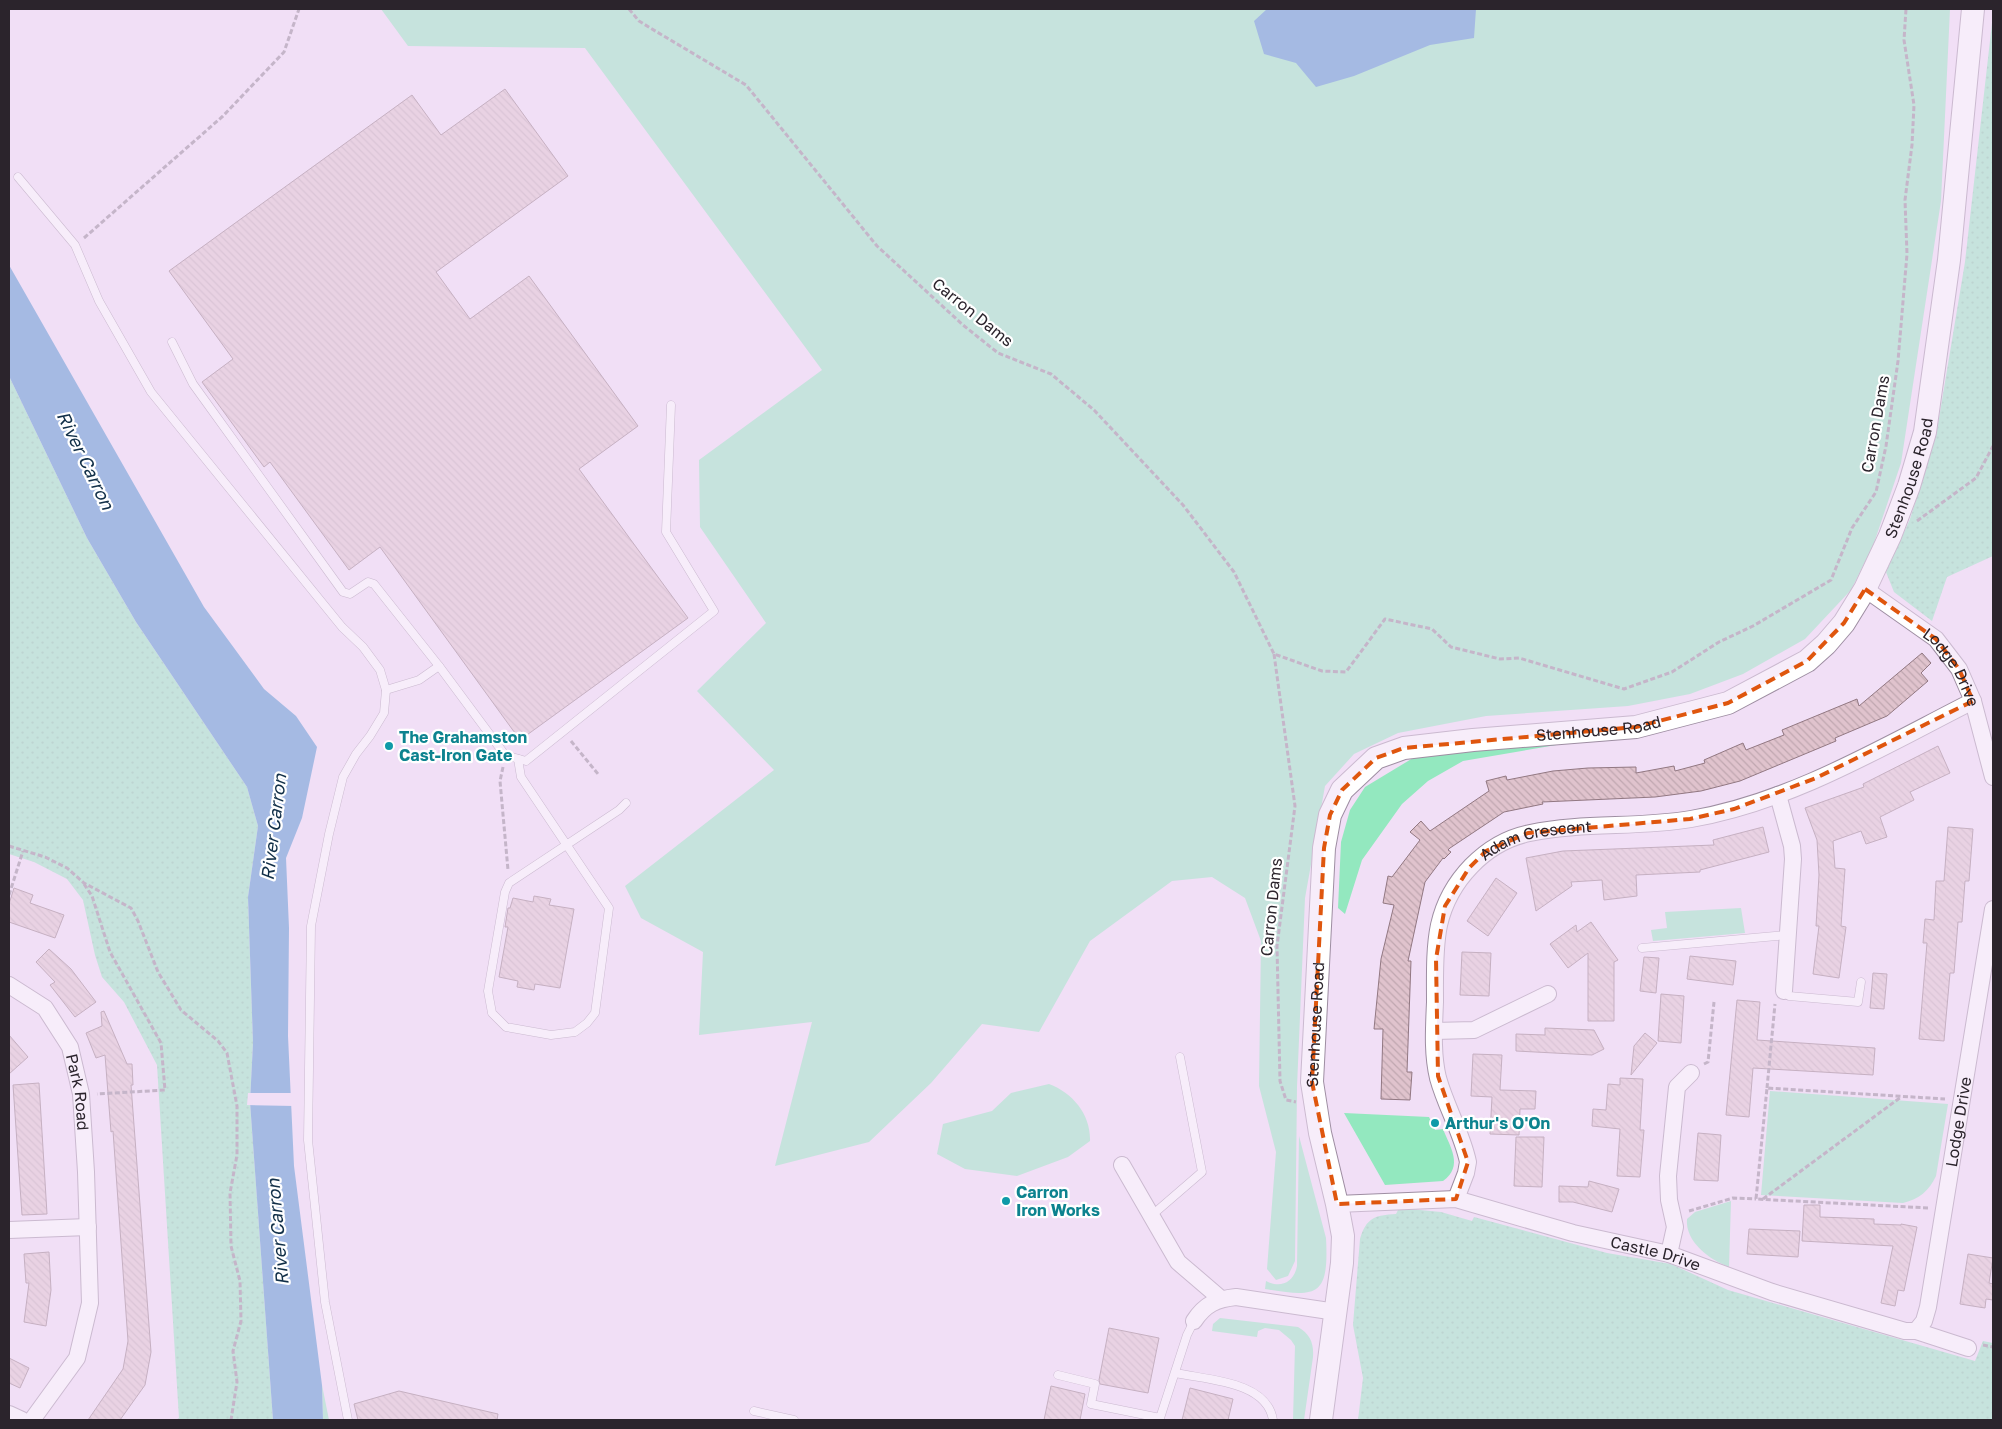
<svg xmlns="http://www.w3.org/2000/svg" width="2002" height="1429" font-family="'Golos Text',sans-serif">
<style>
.grass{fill:#93e8bf}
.park{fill:url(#park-dots)}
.water{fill:#498fcd}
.pier{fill:#f1dff6}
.building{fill:url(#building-back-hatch);stroke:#927882}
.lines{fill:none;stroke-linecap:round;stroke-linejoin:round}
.lane-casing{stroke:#9e8ea2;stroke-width:9}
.street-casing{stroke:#9e8ea2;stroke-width:18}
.secondary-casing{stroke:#9e8ea2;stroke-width:24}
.path{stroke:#908493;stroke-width:3;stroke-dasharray:5 2.5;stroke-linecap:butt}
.lane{stroke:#fff;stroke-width:8}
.street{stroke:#fff;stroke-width:16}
.secondary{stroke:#fff;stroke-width:22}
.marked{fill:none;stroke:#df560e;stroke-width:4;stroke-dasharray:10 6;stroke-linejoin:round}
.culture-dot{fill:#0f9aa8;stroke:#fff;stroke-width:2}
.labels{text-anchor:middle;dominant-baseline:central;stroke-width:4.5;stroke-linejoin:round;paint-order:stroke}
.street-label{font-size:16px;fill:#2b242c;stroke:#fff}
.culture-label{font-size:16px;font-weight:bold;fill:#0d838f;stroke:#fff;text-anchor:start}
.water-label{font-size:18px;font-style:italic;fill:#112f48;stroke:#fff}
</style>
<defs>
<pattern id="park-dots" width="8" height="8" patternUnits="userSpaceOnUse" patternTransform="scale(1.25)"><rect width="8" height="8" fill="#93e8bf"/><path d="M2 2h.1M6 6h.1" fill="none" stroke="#7fc7a4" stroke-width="1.8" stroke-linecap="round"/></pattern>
<pattern id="building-back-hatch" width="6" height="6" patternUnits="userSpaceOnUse" patternTransform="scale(1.25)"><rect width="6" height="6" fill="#e0c3cd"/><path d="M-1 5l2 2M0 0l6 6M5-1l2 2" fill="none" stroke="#c0a7b0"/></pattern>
</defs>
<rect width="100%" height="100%" fill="#f1dff6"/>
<g class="grass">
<polygon points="381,9 1950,9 1941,201 1901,463 1873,546 1851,590 1805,639 1743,674 1690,694 1628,706 1486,716 1398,733 1354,754 1325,786 1305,898 1297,1087 1295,1261 1288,1276 1276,1280 1267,1269 1276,1152 1259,1086 1261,941 1245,898 1212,877 1172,881 1090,941 1039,1032 982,1024 931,1083 869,1142 775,1166 812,1022 699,1035 703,952 641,918 625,886 774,770 697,691 766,623 700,527 699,460 822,370 585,48 408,46"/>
<polygon points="1591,739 1463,761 1428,781 1402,804 1362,860 1345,914 1338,908 1341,842 1350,810 1365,787 1418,755"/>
<polygon points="1741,908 1745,933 1653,941 1651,930 1667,928 1665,912"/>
<path d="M1049,1084C1073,1093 1091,1115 1090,1141L1068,1157L1017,1176L965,1169L937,1154L943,1124L992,1111L1011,1093Z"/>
<path d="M1770,1091L1948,1104L1936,1176C1929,1191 1919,1199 1903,1203L1761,1195Z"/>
<path d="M1344,1113L1429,1117L1435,1130L1443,1129C1450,1147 1464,1166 1443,1181L1385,1185Z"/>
<path d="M1299,1136L1326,1238C1329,1296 1318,1298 1265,1289L1266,1281C1281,1289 1294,1282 1297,1266Z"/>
<path d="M1731,1201L1729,1267C1710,1260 1685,1242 1687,1219L1695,1212Z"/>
<path d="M1220,1318L1298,1327C1310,1334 1314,1343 1313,1357L1304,1420H1293L1295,1346L1291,1340L1279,1330L1265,1328L1258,1331L1257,1337L1212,1331L1213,1324Z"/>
<polygon points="322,1385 329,1420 323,1420"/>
</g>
<g class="park">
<polygon points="1993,14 1993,556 1947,577 1932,621 1894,592 1886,572 1910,519 1936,436 1965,262"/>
<polygon points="9,376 87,538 136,622 247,787 258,826 248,897 253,1043 250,1102 273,1420 176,1420 179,1418 157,1065 124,1002 102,977 95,955 83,900 67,879 34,862 9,854"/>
<path d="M1399,1208L1441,1212L1472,1221L1474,1217L1607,1253L1671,1264L1728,1290L1975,1361L1983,1341L1993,1343V1420H1358L1363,1378L1353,1325L1360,1239C1366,1218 1375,1215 1396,1214Z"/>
</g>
<g class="water">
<polygon points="1267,9 1476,9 1474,38 1430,45 1354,76 1316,87 1296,63 1264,54 1254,21"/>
<polygon points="9,265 204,607 264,689 296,716 317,747 302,818 286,858 289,928 288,1036 294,1166 322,1385 323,1420 273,1420 250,1102 253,1043 248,897 258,826 247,787 136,622 87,538 9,376"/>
</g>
<polygon class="pier" points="248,1093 293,1093 294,1106 247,1105"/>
<g class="building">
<polygon points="505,89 568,176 436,272 470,319 529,276 638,426 579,469 688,618 520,740 380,547 349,570 270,462 264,467 202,382 233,359 169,271 412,95 441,135"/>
<polygon points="1922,653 1931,663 1921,673 1928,681 1887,716 1835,738 1836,741 1740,781 1701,791 1655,797 1542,802 1543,804 1504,812 1450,848 1448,850 1451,852 1444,859 1443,858 1425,882 1408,961 1411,961 1407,1072 1412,1072 1410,1100 1381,1099 1383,1029 1374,1029 1381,959 1394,905 1383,903 1388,876 1392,877 1420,840 1410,832 1421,821 1430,831 1489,791 1486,781 1506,776 1507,780 1553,771 1588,768 1636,767 1636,773 1674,766 1675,771 1705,763 1704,760 1743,743 1746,750 1784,735 1782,730 1857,699 1859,706"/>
<polygon points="1938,746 1950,773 1910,792 1914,800 1880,817 1887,837 1866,844 1861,831 1833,841 1835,868 1845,869 1841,926 1846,927 1839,978 1813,974 1819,926 1816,926 1819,875 1817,840 1805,808 1864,787 1863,784"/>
<polygon points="1763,827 1769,852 1700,870 1700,872 1636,875 1637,896 1604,900 1602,880 1571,882 1572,886 1536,911 1526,858 1563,851 1714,845 1713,840"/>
<polygon points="1948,827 1973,829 1969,881 1965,881 1962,922 1958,922 1954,973 1950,973 1944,1041 1919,1039 1927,943 1923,943 1925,919 1934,920 1936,881 1944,881"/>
<polygon points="1496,878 1517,893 1488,936 1467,921"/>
<polygon points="14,888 33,895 30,903 64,915 55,938 9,922 9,904"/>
<polygon points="534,896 551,899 549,905 574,909 560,988 535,984 534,990 517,987 518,981 499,977 508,927 505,927 508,908 510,908 513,898 533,902"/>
<polygon points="1591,922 1618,960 1614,962 1614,1021 1588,1021 1588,953 1568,968 1550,944 1576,925 1577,932"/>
<polygon points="49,949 71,969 96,1002 75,1017 50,985 55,982 36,962"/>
<polygon points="1462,952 1491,953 1489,996 1460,995"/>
<polygon points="1690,956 1736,961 1733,985 1687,979"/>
<polygon points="1644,957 1659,958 1656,993 1640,991"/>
<polygon points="1873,973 1887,974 1884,1009 1870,1008"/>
<polygon points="1661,994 1684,996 1681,1043 1658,1041"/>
<polygon points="1737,1000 1760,1002 1757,1040 1875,1048 1873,1075 1753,1068 1749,1117 1726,1115"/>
<polygon points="104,1011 127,1064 132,1064 133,1085 131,1085 151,1352 145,1385 120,1420 88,1420 123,1369 128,1341 113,1131 111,1132 105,1055 96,1058 86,1033 102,1026 101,1012"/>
<polygon points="1545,1028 1594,1030 1604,1049 1592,1055 1516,1051 1516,1034 1545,1035"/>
<polygon points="1645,1033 1657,1043 1631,1075 1634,1046"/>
<polygon points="9,1035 28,1057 9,1074"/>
<polygon points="1473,1054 1502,1055 1500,1090 1536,1091 1535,1109 1520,1109 1519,1135 1490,1134 1492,1097 1471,1096"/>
<polygon points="1620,1078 1643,1079 1640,1130 1644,1130 1640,1177 1617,1176 1620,1129 1592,1126 1593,1109 1606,1110 1608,1084 1620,1085"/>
<polygon points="39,1083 47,1214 22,1215 13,1085"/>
<polygon points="1698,1133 1721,1135 1718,1181 1694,1180"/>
<polygon points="1516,1137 1544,1137 1542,1187 1514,1186"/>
<polygon points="1589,1181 1619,1189 1612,1212 1573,1202 1559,1202 1559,1186 1588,1187"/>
<polygon points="1804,1205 1820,1205 1820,1217 1874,1219 1874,1224 1901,1225 1901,1224 1917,1227 1904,1291 1898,1290 1895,1306 1881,1303 1893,1246 1802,1241"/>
<polygon points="1749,1229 1800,1231 1798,1257 1747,1254"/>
<polygon points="49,1252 51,1290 46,1326 24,1322 29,1283 26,1283 24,1254"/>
<polygon points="1968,1254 1993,1258 1989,1283 1993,1284 1993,1300 1986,1299 1985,1308 1960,1304"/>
<polygon points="1109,1328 1159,1338 1148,1393 1100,1384 1099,1380"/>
<polygon points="9,1358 29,1368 20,1388 9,1383"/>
<polygon points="1051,1386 1085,1394 1080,1420 1044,1420"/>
<polygon points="1190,1388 1233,1399 1228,1420 1182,1420"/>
<polygon points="399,1391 498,1414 497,1420 358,1420 354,1404"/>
</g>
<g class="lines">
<g class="lane-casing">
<g id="lane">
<polyline points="18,177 75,245 99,301 151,392 342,627 363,647 380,670 386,690 384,713 370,736 356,754 343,777 329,834 311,926 308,1140 325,1302 348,1420"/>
<polyline points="172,342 193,384 343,592 350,594 368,582 374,584 439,666"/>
<polyline points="386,690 419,680 439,666 505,755 526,761 714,611 666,532 671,405"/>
<polyline points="518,759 521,777 609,908 595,1013 587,1023 575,1032 551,1035 506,1027 492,1013 488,991 505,892 509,883 619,810 626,803"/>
<polyline points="1642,948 1787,935"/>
<polyline points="1784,991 1789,996 1858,1002 1861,982"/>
<polyline points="1151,1216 1202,1172 1180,1057"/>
<path d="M1176,1373C1207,1380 1267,1381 1273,1420"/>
<polyline points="1058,1375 1095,1384 1091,1404 1160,1418 1187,1335 1194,1321"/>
<polyline points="754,1411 794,1420"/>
</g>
</g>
<g class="street-casing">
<g id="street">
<path id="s1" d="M1865,589L1936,639L1959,669L1973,701L1993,777"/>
<polyline points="1778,795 1792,846 1793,859 1784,991"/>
<path id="s2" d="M9,985L45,1008L70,1047L81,1094L86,1172L90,1303L77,1358L32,1420"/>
<polyline points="1434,1031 1474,1030 1548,994"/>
<polyline points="1122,1165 1178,1262 1220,1298"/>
<path id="s3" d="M1456,1199L1466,1173L1468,1162C1462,1133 1446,1107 1438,1078C1432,1053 1434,1027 1435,1002C1435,977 1434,949 1439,925C1449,881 1485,842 1530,833C1583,822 1638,828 1691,819C1791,802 1884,746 1973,701"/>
<path id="s4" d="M1337,1204L1456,1199L1573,1233L1669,1254L1772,1292L1905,1331H1916L1968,1348"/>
<polyline points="9,1230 88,1227"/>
<polyline points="1669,1254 1675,1227 1669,1200 1668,1176 1677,1087 1691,1073"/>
<path d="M1194,1321C1205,1304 1217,1299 1236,1297L1336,1312"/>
<path id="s5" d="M1916,1331L1924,1321L1928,1307L1993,909"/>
<polyline points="9,1414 22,1420"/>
</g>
</g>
<g class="secondary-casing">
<g id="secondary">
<path id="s6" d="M1321,1420L1342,1263L1343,1236L1337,1204L1320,1133L1312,1082L1324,848L1330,815L1342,790L1376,758L1404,748L1473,740L1636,727L1728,703L1807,661L1826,644L1844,623L1865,589L1890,536L1909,486L1925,432L1949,260L1973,9"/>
</g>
</g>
<g class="path">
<polyline points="629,9 639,21 652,29 746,85 877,246 963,325 998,353 1051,374 1094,410 1183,505 1234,572 1274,654 1322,671 1346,672 1385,619 1432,629 1451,647 1500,659 1519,658 1624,689 1672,672 1719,642 1753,626 1831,580 1852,528 1876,492 1886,446 1898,361 1907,254 1905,200 1912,145 1914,105 1904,40 1906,9"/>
<polyline points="84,238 223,116 284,52 299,9"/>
<polyline points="1917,521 1976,478 1993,446"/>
<polyline points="1274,654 1295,806 1277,946 1280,1081 1286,1100 1296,1102"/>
<polyline points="571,741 598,774"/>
<polyline points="503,767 500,781 508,870"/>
<polyline points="9,846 45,857 67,868 84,883 131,908 138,921 158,972 181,1010 218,1041 227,1053 237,1106 237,1155 230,1193 231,1246 240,1281 241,1321 233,1351 237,1382 231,1420"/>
<polyline points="84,884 92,896 110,952 161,1043 165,1090 97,1094"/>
<polyline points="9,895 23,851"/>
<polyline points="1704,1064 1708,1062 1714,1002"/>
<polyline points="1767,1088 1775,1004"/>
<polyline points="1763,1199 1901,1097"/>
<polyline points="1928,1208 1756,1199 1767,1088 1945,1099"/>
<polyline points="1689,1211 1733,1198 1756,1199"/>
<polyline points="1983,1345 1993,1347"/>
</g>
<use href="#lane" class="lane"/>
<use href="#street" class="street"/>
<use href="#secondary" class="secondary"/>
</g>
<path d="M0 0H2002V1429H0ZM1865,589L1936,639L1959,669L1973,701L1816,778L1734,809L1690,819L1528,833L1486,851L1469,868L1445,906L1436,959L1438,1076L1468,1162L1456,1199L1337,1204L1312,1082L1324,848L1330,815L1342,790L1376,758L1404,748L1636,727L1728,703L1807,661L1844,623Z" fill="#f1dff6" fill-opacity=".55" fill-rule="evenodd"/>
<path class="marked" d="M1865,589L1936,639L1959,669L1973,701L1816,778L1734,809L1690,819L1528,833L1486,851L1469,868L1445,906L1436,959L1438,1076L1468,1162L1456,1199L1337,1204L1312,1082L1324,848L1330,815L1342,790L1376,758L1404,748L1636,727L1728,703L1807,661L1844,623Z"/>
<g class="culture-dot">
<circle cx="389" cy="746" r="5"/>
<circle cx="1435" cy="1123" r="5"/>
<circle cx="1006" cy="1201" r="5"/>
</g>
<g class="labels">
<g class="street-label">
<text transform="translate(973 312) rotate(39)">Carron Dams</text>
<text transform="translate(1875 424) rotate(-80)">Carron Dams</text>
<text stroke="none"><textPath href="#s6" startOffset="1345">Stenhouse Road</textPath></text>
<text stroke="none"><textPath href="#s1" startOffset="119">Lodge Drive</textPath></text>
<text stroke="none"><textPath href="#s6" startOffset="910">Stenhouse Road</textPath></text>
<text stroke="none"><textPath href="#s3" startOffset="422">Adam Crescent</textPath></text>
<text transform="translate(1271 907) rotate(-84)">Carron Dams</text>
<text stroke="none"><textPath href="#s6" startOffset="400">Stenhouse Road</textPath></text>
<text stroke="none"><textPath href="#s2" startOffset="135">Park Road</textPath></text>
<text stroke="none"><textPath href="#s5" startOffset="215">Lodge Drive</textPath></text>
<text stroke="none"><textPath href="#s4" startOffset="326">Castle Drive</textPath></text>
</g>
<g class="culture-label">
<text x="399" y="737">The Grahamston<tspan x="399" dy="18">Cast-Iron Gate</tspan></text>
<text x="1445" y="1123">Arthur's O'On</text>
<text x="1016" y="1192">Carron<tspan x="1016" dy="18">Iron Works</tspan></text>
</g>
<g class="water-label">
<text transform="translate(86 460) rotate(64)">River Carron</text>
<text transform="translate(273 827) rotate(-83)">River Carron</text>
<text transform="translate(277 1232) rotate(-95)">River Carron</text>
</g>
</g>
<rect width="2002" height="1429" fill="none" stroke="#2b242c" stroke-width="20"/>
</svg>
